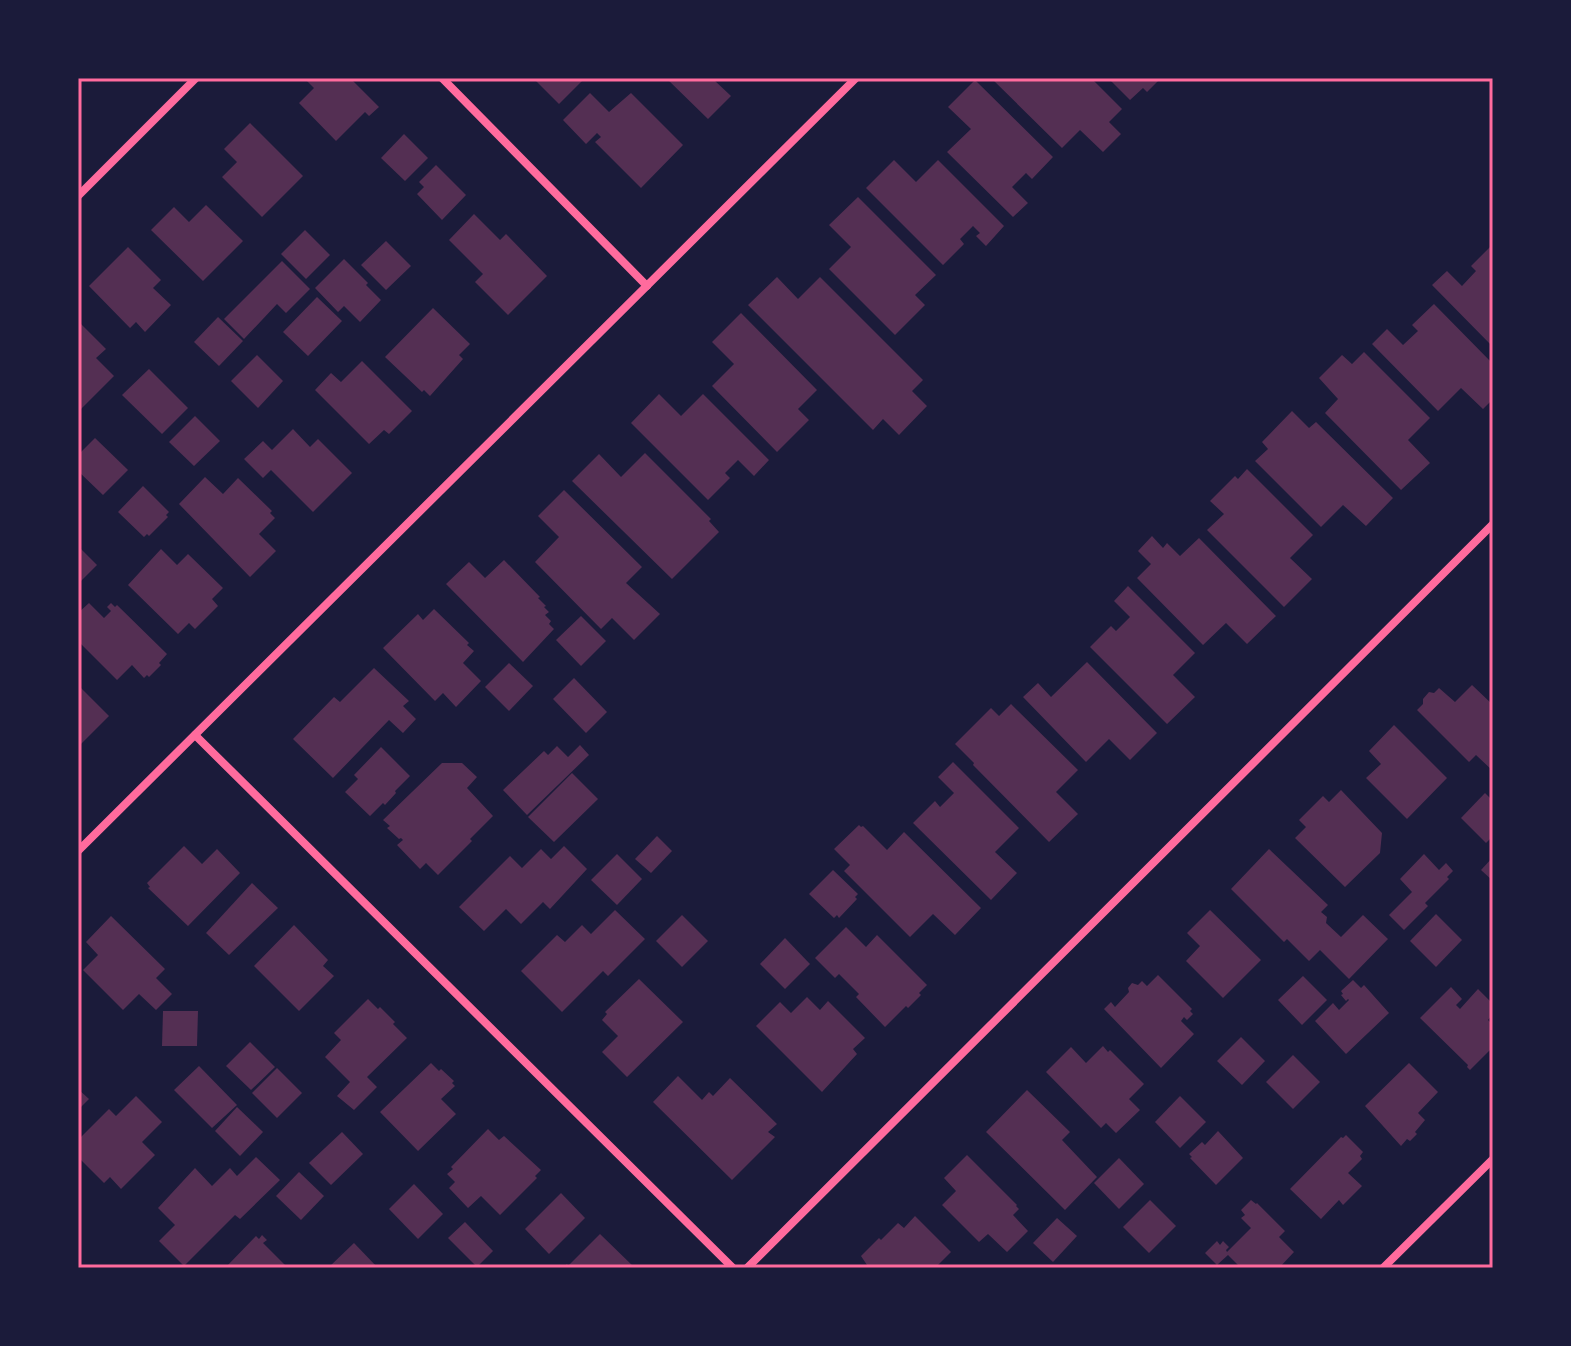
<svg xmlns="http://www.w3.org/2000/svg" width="1571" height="1346" font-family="'Archivo Narrow',sans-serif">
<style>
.building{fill:#542f53}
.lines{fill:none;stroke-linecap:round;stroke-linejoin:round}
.minor{stroke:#ff6b9d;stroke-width:8}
.neatline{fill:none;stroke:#ff6b9d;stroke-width:3}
</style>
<rect width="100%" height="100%" fill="#1b1b3a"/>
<g class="building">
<polygon points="304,78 350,78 379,107 369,116 365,112 336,141 299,103 314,88"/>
<polygon points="533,78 585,78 559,104"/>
<polygon points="666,78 716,78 714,80 731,96 708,119"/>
<polygon points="991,78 1091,78 1122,109 1109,122 1121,134 1103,152 1080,130 1062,148"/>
<polygon points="1108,78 1161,78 1147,92 1143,88 1130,100"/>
<polygon points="975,80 1053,157 1032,179 1026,173 1012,187 1028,203 1013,217 947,152 971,129 948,107"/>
<polygon points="590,93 609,112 631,93 683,145 641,188 595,142 601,137 597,133 586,144 563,120"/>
<polygon points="250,123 303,176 262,217 222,177 237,162 224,149"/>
<polygon points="404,134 428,158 405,181 381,158"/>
<polygon points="894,160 916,182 938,160 1004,226 986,246 976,236 980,233 973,226 960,239 964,244 943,265 866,188"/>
<polygon points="436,165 466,195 442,220 417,194 424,187 419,182"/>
<polygon points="858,197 936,275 915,295 925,305 895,335 829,269 851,247 829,225"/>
<polygon points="206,205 243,241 203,281 151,230 174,207 189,222"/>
<polygon points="474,214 500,240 506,234 547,276 508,315 475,282 483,274 449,240"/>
<polygon points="305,230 330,255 306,279 281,254"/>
<polygon points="386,241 411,266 386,290 361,265"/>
<polygon points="1493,244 1493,347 1432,285 1447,271 1462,286 1476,271 1471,266"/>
<polygon points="128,247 161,280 153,288 171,305 145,332 136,322 130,328 89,286"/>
<polygon points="344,259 368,283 366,285 381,300 360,322 344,306 338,312 315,288"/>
<polygon points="282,261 310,289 286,313 277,304 244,339 224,319"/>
<polygon points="777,277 798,299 820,277 923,380 912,391 927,406 899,435 883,419 873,430 748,305"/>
<polygon points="317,297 342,321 308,356 283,332"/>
<polygon points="1434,304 1493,364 1493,399 1483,409 1461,388 1438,411 1372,344 1387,329 1403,345 1418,331 1412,325"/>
<polygon points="433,308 470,344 459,355 463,359 430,396 424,390 422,392 385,357"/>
<polygon points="741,313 817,390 798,409 809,420 777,452 712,386 734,364 712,342"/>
<polygon points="218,317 243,341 219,366 194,342"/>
<polygon points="78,321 106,349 96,358 114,376 78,412"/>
<polygon points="1364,352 1430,418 1408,440 1430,463 1401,490 1325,413 1338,399 1319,378 1342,355 1352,364"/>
<polygon points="257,355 283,381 258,408 231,381"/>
<polygon points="362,361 412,411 389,434 384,430 369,444 315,390 331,373 341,382"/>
<polygon points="149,369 188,408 162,434 122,395"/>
<polygon points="659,394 681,416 703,394 769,460 754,476 738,460 725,473 730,478 708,500 631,423"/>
<polygon points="1292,411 1309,428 1316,422 1393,498 1366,526 1343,505 1321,527 1255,461 1268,449 1262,442"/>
<polygon points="195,416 220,441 194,466 169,442"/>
<polygon points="293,429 310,447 318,439 352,473 313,512 271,470 263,478 244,459 263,441 272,450"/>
<polygon points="95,438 128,470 103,495 78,471 78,455"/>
<polygon points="645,453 711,519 709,521 719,532 672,579 572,481 599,454 621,477"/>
<polygon points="1247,469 1313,535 1290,558 1312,579 1284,607 1207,530 1224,514 1210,501 1235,476 1238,479"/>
<polygon points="205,477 223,494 238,478 272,511 270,513 275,518 259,534 276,551 250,577 179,504"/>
<polygon points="143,486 169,512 166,515 168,517 149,536 147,534 144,537 118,512"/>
<polygon points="564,490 642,567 626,583 660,614 634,640 612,618 601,629 535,562 559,537 538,516"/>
<polygon points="1152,536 1163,548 1167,543 1180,556 1199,538 1276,616 1247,644 1226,623 1203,645 1137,578 1151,564 1138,551"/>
<polygon points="78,546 97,565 78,584"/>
<polygon points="161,549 177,565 188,554 223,588 212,599 218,606 195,629 189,623 178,634 128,585"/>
<polygon points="504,560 540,597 538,598 546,606 544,607 549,612 545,615 551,621 549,624 554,629 523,662 446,584 469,562 485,578"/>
<polygon points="1128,586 1195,653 1173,675 1195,697 1167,724 1090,647 1111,626 1116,631 1130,617 1114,601"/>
<polygon points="89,603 104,618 111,611 107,607 111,603 115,607 117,605 167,654 159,663 161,665 149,677 147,675 144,678 132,665 117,680 80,643 78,645 78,613"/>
<polygon points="434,609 469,643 467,645 474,651 463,663 481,681 456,707 443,693 435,701 383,648 418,614 423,620"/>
<polygon points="581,616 606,641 581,666 556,640"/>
<polygon points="1087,662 1157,733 1130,760 1109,739 1086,762 1023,697 1038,683 1051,697"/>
<polygon points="509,663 533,686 509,711 485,687"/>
<polygon points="374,668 409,701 403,706 416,719 403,733 389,720 333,778 293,739 334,697 340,702"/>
<polygon points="574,678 607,712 586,733 553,699"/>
<polygon points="78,685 109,716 78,747"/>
<polygon points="1472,685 1493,705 1493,771 1476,755 1469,762 1417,710 1423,704 1423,699 1429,692 1434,693 1439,688 1455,702"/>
<polygon points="1011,704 1078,770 1056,792 1078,814 1049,842 973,765 974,763 955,744 991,708 999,716"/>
<polygon points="1394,725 1447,778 1407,819 1366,778 1381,764 1369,751"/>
<polygon points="580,745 589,755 527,815 503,790 544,751 548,755 557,746 568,757"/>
<polygon points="381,747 410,776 395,791 396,793 385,805 383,803 370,816 345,792 358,779 354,775"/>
<polygon points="953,762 1019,828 995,852 1017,873 991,900 913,823 935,801 940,807 954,793 938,777"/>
<polygon points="442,763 462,763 477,777 467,788 493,816 470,839 472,841 438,875 426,863 420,869 397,845 403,840 401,838 399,839 387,828 390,826 383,820"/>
<polygon points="572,773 598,799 554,842 528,817"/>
<polygon points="1341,790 1382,833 1380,853 1345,887 1295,838 1306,827 1299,820 1323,796 1329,802"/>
<polygon points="1485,793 1493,801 1493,836 1486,843 1461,818"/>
<polygon points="859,825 861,827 863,826 887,850 904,832 981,908 955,935 933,914 910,937 844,871 850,865 834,849"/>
<polygon points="657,836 672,851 651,873 635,859"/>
<polygon points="184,846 202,864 217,849 240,873 188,926 148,888 150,887 147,883"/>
<polygon points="564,846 587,869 550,909 543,902 521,924 506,909 484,931 459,907 510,856 522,868 541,849 551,859"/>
<polygon points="1269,849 1328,905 1321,912 1327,917 1326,923 1341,937 1363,915 1388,939 1349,979 1320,950 1309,961 1287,939 1284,942 1231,889"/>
<polygon points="617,854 642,879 617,905 591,880"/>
<polygon points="1424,854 1439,870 1446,863 1453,871 1447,877 1449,879 1425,903 1428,906 1404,930 1389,915 1412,892 1400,879"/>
<polygon points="1493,857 1493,881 1481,870"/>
<polygon points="833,870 858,894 855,897 857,899 839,918 837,915 834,918 809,894"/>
<polygon points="252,883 278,908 229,955 206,933"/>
<polygon points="615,910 645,939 608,976 603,971 562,1012 521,971 557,935 565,942 582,925 591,934"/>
<polygon points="1210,910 1261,960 1223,998 1186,961 1200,946 1187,933"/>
<polygon points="1436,914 1462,940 1436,967 1410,941"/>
<polygon points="682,915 708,941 682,967 656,941"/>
<polygon points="111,916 165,969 156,978 172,994 156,1010 139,994 123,1010 83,970 98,955 86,942"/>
<polygon points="294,925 328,960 323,966 334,976 299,1011 254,966"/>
<polygon points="846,927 866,947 877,935 927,985 919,993 921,995 908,1008 906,1006 885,1027 856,997 859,994 839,974 835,978 815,958"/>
<polygon points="785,938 810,964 785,989 760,964"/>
<polygon points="1158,975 1192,1009 1190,1011 1193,1014 1187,1020 1184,1017 1181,1021 1194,1034 1161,1068 1104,1009 1111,1002 1115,1007 1129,992 1128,988 1132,983 1138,985 1142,981 1147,986"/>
<polygon points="1303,976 1327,1000 1302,1025 1278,1000"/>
<polygon points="639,979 683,1022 627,1077 602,1052 618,1036 602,1020 607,1014 605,1012"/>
<polygon points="1353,980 1361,988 1364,985 1389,1013 1346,1054 1315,1021 1333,1003 1339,1010 1349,1000 1348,999 1346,1001 1341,995 1343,994 1341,991"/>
<polygon points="1451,987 1462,999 1456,1005 1460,1009 1478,989 1493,1004 1493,1014 1488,1020 1493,1025 1493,1053 1490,1050 1470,1070 1467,1067 1468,1065 1420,1018"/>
<polygon points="807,997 820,1010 828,1001 865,1038 853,1049 857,1054 822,1092 756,1026 780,1002 791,1013"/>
<polygon points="368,999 378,1009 380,1007 395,1022 393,1024 407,1038 367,1077 377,1087 354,1110 337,1096 350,1082 325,1057 341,1040 334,1033"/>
<polygon points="163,1011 198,1011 197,1046 162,1046"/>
<polygon points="1241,1037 1265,1061 1242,1085 1217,1061"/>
<polygon points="250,1042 275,1067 251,1090 226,1066"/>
<polygon points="1103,1046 1108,1052 1110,1050 1144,1084 1129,1099 1140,1110 1116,1133 1106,1123 1101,1128 1046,1072 1071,1047 1086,1063"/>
<polygon points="1293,1055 1320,1082 1293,1109 1266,1082"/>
<polygon points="431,1063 439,1071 441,1069 454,1081 452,1083 455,1086 441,1099 456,1114 418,1151 380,1112"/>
<polygon points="1409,1063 1438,1092 1418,1113 1425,1120 1415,1132 1417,1134 1410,1141 1407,1139 1401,1146 1365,1106"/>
<polygon points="199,1066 237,1105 212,1128 174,1090"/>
<polygon points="277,1068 302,1093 277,1118 252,1093"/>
<polygon points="678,1076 702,1100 709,1092 713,1096 730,1078 777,1124 768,1132 775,1137 732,1180 653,1102"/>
<polygon points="78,1089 89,1099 78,1110"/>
<polygon points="1027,1090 1070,1132 1062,1140 1097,1177 1065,1210 986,1132"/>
<polygon points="136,1096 162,1122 142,1142 155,1155 121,1189 110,1177 104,1183 78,1157 78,1140 109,1109 116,1116"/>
<polygon points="1180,1096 1206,1122 1180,1148 1155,1122"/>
<polygon points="237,1107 263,1132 240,1156 215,1131"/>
<polygon points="488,1129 499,1140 504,1136 541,1170 535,1176 537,1178 500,1215 481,1196 468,1208 449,1188 455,1182 447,1174 453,1169 451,1167"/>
<polygon points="1218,1131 1243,1158 1216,1185 1190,1158 1192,1157 1189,1154 1202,1142 1205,1145"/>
<polygon points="342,1132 363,1154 331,1185 309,1163"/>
<polygon points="1346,1135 1363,1152 1360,1156 1362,1159 1348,1173 1362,1186 1343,1205 1339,1200 1321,1219 1290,1189 1341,1137 1343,1138"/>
<polygon points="967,1155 1017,1205 1016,1206 1019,1209 1013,1215 1028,1231 1007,1252 988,1234 979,1242 942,1205 956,1191 944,1178"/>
<polygon points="256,1157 280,1180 240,1219 235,1215 184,1266 159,1241 175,1225 158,1208 195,1168 212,1186 230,1168 237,1176"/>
<polygon points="1119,1158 1144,1184 1119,1209 1094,1183"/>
<polygon points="299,1172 324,1196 301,1220 276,1196"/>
<polygon points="414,1184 443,1214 418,1239 389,1209"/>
<polygon points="561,1193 585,1218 549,1254 525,1229"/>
<polygon points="1150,1200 1176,1226 1149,1253 1123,1227"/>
<polygon points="1251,1200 1256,1204 1257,1203 1285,1231 1279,1237 1294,1252 1279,1268 1273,1265 1271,1268 1241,1268 1228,1255 1217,1265 1205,1253 1217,1241 1220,1245 1223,1241 1229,1247 1226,1250 1227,1252 1251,1228 1241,1218 1245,1215 1241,1210"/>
<polygon points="915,1216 951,1252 935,1268 869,1268 861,1256 879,1238 881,1240 898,1223 904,1228"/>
<polygon points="1057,1218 1077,1236 1053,1262 1033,1243"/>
<polygon points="465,1222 493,1251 477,1267 448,1238"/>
<polygon points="600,1234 635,1268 563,1268 567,1264 568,1266"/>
<polygon points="262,1235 267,1240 263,1243 288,1268 225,1268 256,1236 259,1239"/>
<polygon points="354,1243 378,1268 328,1268"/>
</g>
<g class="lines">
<g class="minor">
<polyline points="442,78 647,286"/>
<polyline points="78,196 196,78"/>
<polyline points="195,735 733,1268"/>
<polyline points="78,851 856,78"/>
<polyline points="747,1268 1493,524"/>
<polyline points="1383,1268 1493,1159"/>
</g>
</g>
<rect width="1571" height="1346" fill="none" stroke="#1b1b3a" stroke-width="160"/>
<rect x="80" y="80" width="1411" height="1186" class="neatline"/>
</svg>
